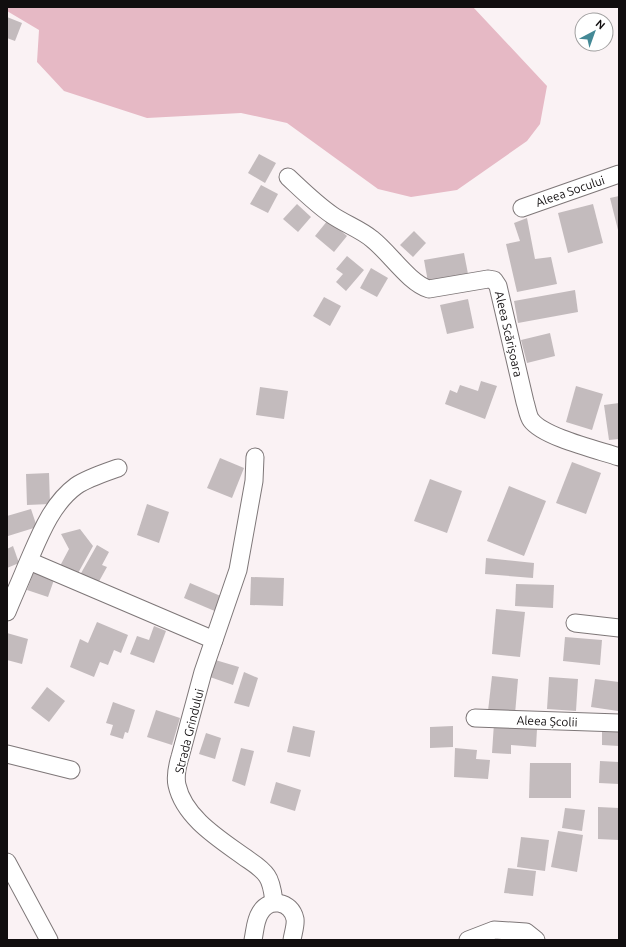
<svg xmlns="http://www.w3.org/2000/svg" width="626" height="947" font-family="Ubuntu,sans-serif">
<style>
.green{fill:#e6b9c5}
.building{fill:#c3bbbd}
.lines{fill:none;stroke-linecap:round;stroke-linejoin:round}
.minor-casing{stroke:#7e7778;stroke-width:19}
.minor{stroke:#fff;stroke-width:17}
.labels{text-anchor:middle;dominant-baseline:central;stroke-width:3;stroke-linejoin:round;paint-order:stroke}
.street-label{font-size:12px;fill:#110e0f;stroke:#fff}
</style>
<rect width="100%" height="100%" fill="#faf2f4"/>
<polygon class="green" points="7,7 473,7 547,86 540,124 527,141 457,190 411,197 378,189 287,123 241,113 147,118 64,91 37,62 39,30 7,11"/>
<g class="building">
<polygon points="7,17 22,23 15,41 7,38"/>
<polygon points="259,154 276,163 265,183 248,173"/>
<polygon points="261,185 278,194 268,213 250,204"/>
<polygon points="619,196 619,230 618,230 610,198"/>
<polygon points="297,204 311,217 298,232 283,219"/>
<polygon points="593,204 603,243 568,253 558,213"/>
<polygon points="527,218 535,259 551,257 557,284 517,292 506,244 520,241 514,223"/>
<polygon points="328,220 347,236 334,252 315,236"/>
<polygon points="414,231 426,243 413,257 400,245"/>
<polygon points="464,253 468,274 428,282 424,260"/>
<polygon points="347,256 364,270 346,291 336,282 343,274 336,269"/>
<polygon points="371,268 388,278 377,297 360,288"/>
<polygon points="575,290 578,312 518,323 514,301"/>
<polygon points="324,297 341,306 330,326 313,316"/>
<polygon points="468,299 474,328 447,334 440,305"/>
<polygon points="550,333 555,356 527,363 521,340"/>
<polygon points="481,381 497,386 485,419 445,404 450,390 457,393 460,385 478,391"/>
<polygon points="576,386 603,394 592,430 566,422"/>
<polygon points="260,387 288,391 284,419 256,415"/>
<polygon points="619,403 619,439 609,440 604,405"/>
<polygon points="220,458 244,468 232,498 207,488"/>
<polygon points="572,462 601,473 586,514 556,503"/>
<polygon points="49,473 50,504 27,505 26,474"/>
<polygon points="430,479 462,491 447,533 414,521"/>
<polygon points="509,486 546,501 524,556 487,541"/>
<polygon points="147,504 169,512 159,543 137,535"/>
<polygon points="31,509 37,527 8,536 7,516"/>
<polygon points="80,529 93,546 77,575 60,566 69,549 61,534"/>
<polygon points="97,545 109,552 102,565 107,567 97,585 80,575"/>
<polygon points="13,546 19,563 7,568 7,549"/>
<polygon points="486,558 534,563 533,578 485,574"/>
<polygon points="35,569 55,577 48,597 27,590"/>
<polygon points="251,577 284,578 283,606 250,605"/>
<polygon points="190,583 223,597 217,612 184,598"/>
<polygon points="516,584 554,585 553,608 515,606"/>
<polygon points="496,609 525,612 520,657 492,654"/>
<polygon points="97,622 128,635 121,653 114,650 108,665 100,662 94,677 70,667 80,639 88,643"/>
<polygon points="154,626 166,631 154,663 130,654 137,636 149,640"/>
<polygon points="7,633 28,639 22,664 7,660"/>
<polygon points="565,637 602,640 600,665 563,661"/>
<polygon points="212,659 239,667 233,685 207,676"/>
<polygon points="244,672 258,678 249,707 234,703"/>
<polygon points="492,676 518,679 515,714 488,711"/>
<polygon points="549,677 578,679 576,711 547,709"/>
<polygon points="595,679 619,682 618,711 591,707"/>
<polygon points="47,687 65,701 49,722 31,708"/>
<polygon points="113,702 135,710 128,733 125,732 123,739 110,735 113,725 106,723"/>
<polygon points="156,710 180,718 172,745 147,737"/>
<polygon points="494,723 537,729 536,747 511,745 511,754 492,753"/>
<polygon points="293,726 315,731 310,757 287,752"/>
<polygon points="453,726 453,747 430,748 430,727"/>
<polygon points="602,729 619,730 619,746 602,745"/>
<polygon points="206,733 221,738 215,759 199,754"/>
<polygon points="241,748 254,751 245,786 232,781"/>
<polygon points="455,748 477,750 476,759 490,760 488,779 454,777"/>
<polygon points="600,761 619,762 619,784 599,783"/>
<polygon points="530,763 571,763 571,798 529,798"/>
<polygon points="276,782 301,790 295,811 270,803"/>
<polygon points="598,807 619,808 619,840 598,839"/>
<polygon points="565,808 585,810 582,831 562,828"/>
<polygon points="558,831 583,835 577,872 551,867"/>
<polygon points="521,837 549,840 545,871 517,867"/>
<polygon points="508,868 536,871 533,896 504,893"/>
</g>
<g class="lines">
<g class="minor-casing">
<g id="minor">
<path d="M288,177C302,190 316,204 332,215C345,224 360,229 372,239C390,253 409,283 429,289L488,279L494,280L498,286L525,402C527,408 528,416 531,420C543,437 598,450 619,457"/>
<polyline points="522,208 619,174"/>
<path d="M255,457L254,481L238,570L203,672L180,757C177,767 175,776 177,785C184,817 218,838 243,856C251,862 261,867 267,876C272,883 273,894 274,902"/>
<polyline points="29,561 214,640"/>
<path d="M7,612C13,597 20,582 26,567C38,540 50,505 76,486C88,478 104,473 118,468"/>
<polyline points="575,623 619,628"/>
<polyline points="475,718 619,723"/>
<polyline points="7,754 71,770"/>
<polyline points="7,862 49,940"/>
<path d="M253,940C255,931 255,921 260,913C269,897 291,901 295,919C296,925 293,933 292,940"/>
<polyline points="468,940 494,930 526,932 536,940"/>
</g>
</g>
<use href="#minor" class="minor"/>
</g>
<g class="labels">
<g class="street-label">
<text transform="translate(570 191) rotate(-19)">Aleea Socului</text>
<text transform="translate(509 334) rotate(77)">Aleea Scărișoara</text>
<text transform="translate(547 721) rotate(2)">Aleea Școlii</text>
<text transform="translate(189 731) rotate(-76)">Strada Grindului</text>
</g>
</g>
<rect width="626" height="947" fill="none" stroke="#110e0f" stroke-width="16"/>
<g transform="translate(594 32) rotate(41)"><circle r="19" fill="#ffffff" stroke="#a09f9f"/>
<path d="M0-3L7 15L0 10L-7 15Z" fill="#448996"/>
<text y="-6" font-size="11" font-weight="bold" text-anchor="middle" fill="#110e0f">N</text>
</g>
</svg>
